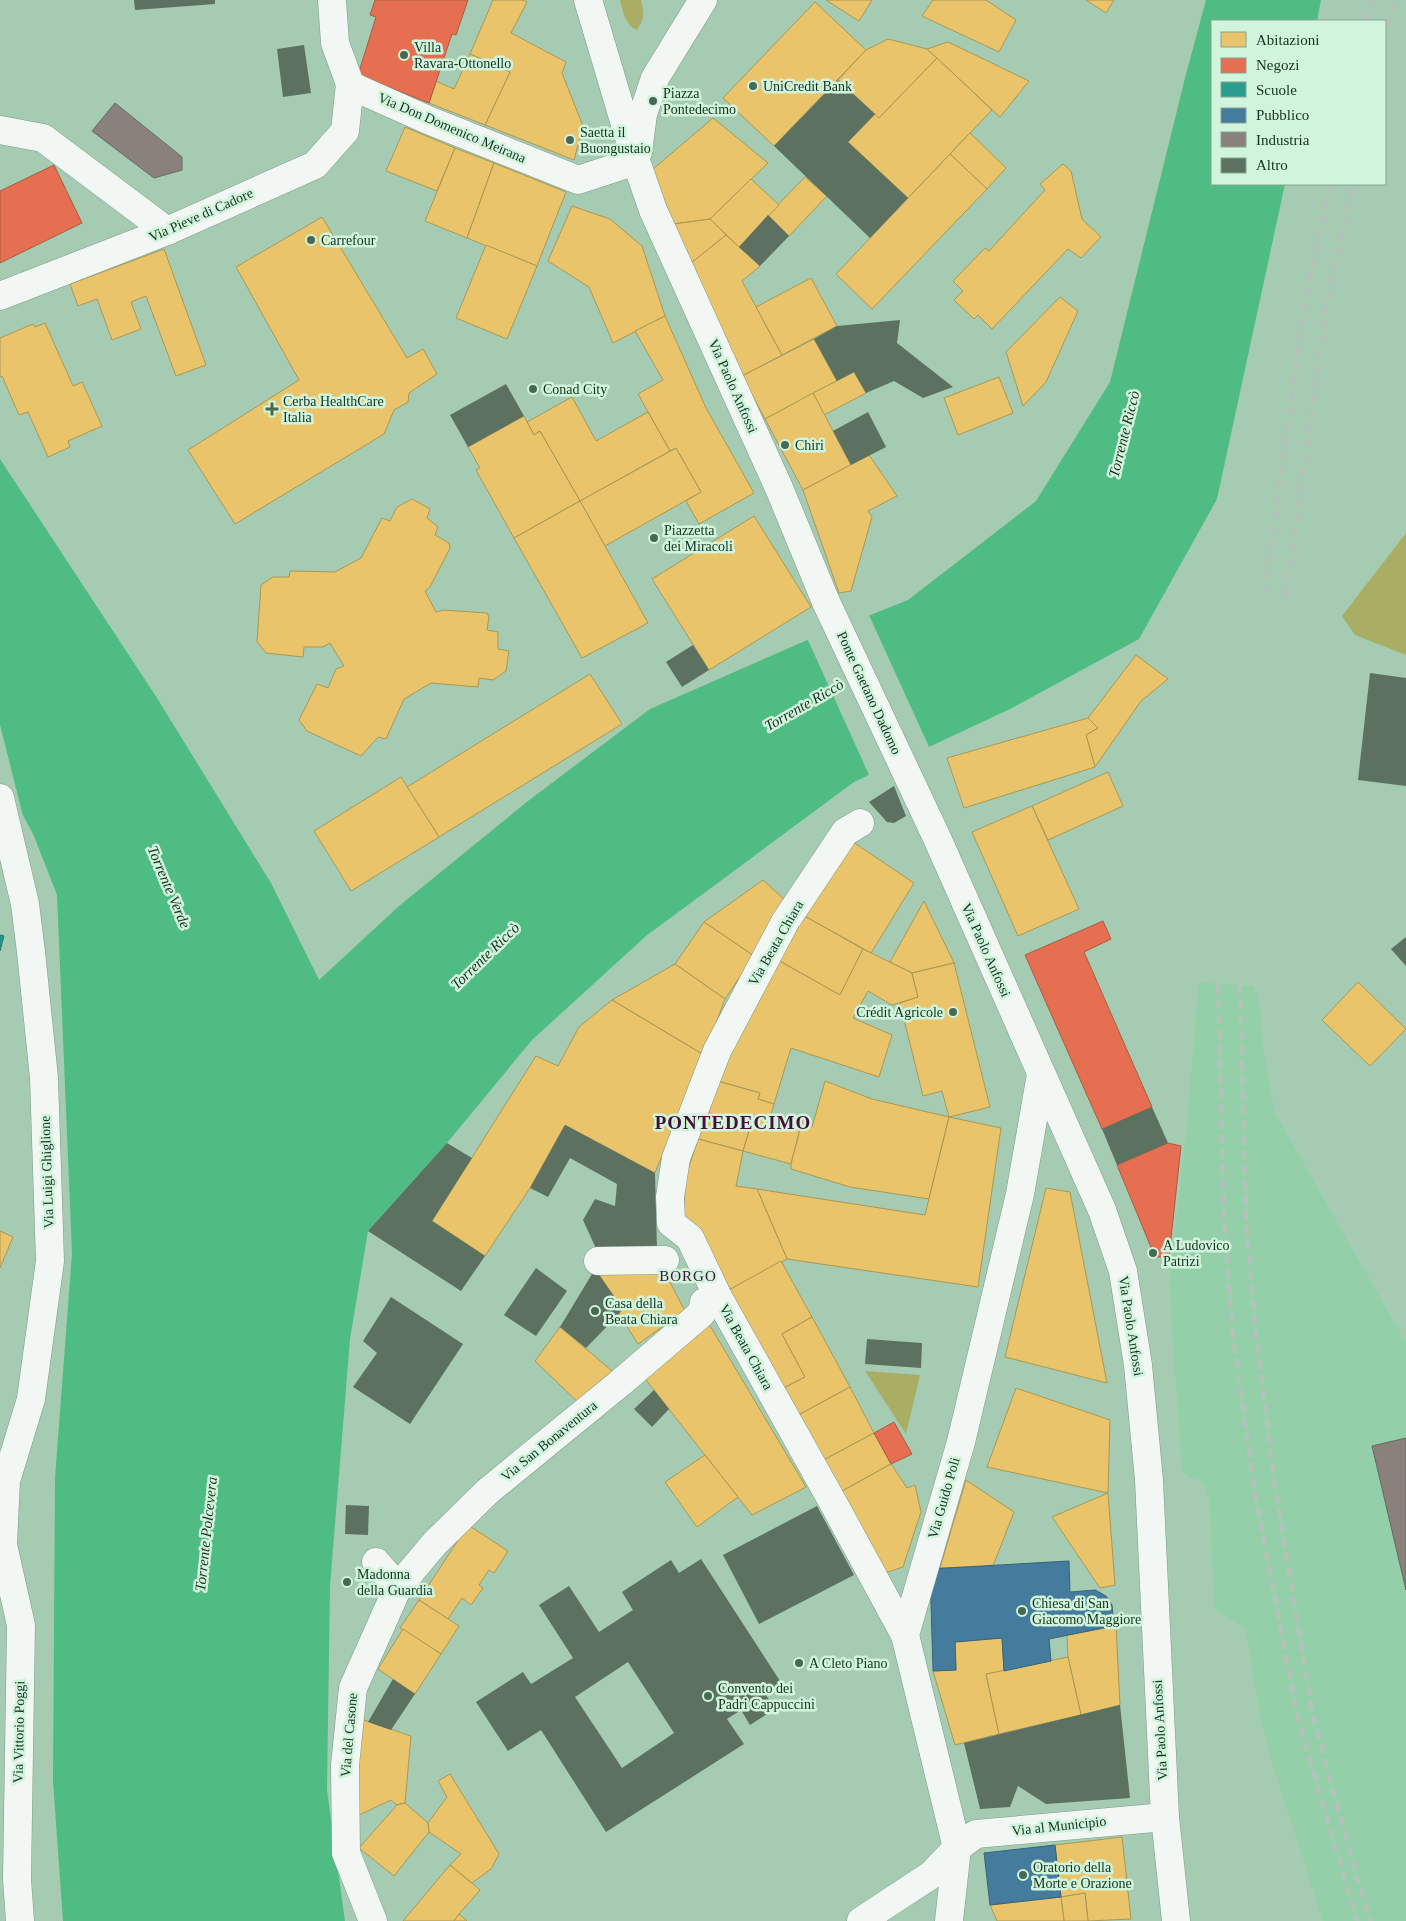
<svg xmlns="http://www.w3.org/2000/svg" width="1406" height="1921" font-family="'Times New Roman',serif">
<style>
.built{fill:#93d0aa}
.green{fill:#aaae65}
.water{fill:#4fbc83}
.pier{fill:#a5ccb3}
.homes{fill:#e9c46a;stroke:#a99854}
.shops{fill:#e76f51;stroke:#a85d42}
.schools{fill:#2a9d8f;stroke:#247d6e}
.public{fill:#457b9d;stroke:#376578}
.industry{fill:#8a817c;stroke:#676960}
.building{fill:#5c7160;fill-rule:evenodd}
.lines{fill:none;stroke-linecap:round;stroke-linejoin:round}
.street-casing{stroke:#7c9b88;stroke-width:29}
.secondary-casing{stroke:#7c9b88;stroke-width:29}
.primary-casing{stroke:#7c9b88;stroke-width:29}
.street{stroke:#f2f7f4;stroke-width:28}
.secondary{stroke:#f2f7f4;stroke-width:28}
.primary{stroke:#f2f7f4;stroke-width:28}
.rail{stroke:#b6c0ba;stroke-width:4;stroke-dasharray:10 5;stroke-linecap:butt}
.poi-dot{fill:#476853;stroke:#d1f4dc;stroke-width:2}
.labels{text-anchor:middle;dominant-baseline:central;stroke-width:5;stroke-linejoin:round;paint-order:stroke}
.poi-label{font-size:14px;fill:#153220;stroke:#d1f4dc;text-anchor:start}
.street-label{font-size:14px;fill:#153220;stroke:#d1f4dc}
.water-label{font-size:15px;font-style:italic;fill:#1a2f22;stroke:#d1f4dc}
.neighbourhood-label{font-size:15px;letter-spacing:1px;fill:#450f3c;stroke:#d1f4dc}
.district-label{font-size:19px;font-weight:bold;letter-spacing:1px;fill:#450f3c;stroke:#d1f4dc}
</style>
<rect width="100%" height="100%" fill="#a5ccb3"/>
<polygon class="built" points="1199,982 1254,986 1261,1010 1264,1054 1275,1113 1406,1343 1406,1921 1323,1921 1274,1770 1260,1714 1245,1628 1215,1610 1209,1498 1202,1482 1182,1473 1169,1283 1185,1143"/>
<g class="green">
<path d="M620,0H641C644,12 645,20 637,30C625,25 623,12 620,0Z"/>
<polygon points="1406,533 1406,655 1355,635 1342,616"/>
<polygon points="865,1371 920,1375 906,1434"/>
</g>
<polygon class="water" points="1206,0 1321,0 1317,21 1212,21 1212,184 1285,184 1217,499 1139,639 1010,709 854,782 646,936 532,1040 447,1143 368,1231 350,1339 330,1586 327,1790 345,1921 63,1921 53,1781 55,1478 72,1253 57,895 34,836 0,772 0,459 157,698 271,883 319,980 399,906 528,801 650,709 805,641 908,600 1036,501 1110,382 1185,78"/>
<g class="pier">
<polygon points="868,613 930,749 870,777 807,638"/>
<polygon points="0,725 25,824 0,777"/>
</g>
<g class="homes">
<polygon points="493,0 522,0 527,2 511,33 566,62 562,73 583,126 574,160 485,125 510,72 470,54"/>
<polygon points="826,0 872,0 859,21"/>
<polygon points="933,0 986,0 1016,20 999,52 922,16"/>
<polygon points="1086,0 1114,0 1106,13"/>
<polygon points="815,2 866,50 774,146 723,98"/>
<polygon points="888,39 927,49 937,58 879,118 838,80 866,50"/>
<polygon points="948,42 1029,81 1000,117 927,49"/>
<polygon points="470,54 510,72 485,125 429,103 436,81 454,89"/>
<polygon points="937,58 992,110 908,198 848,142 875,114 879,118"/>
<polygon points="713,118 768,163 710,219 674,224 652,170"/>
<polygon points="405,127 455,148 437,191 386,171"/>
<polygon points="970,133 1006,168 987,189 950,154"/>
<polygon points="455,148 494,163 467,238 425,221"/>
<polygon points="950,154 987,189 872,309 836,274"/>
<polygon points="494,163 566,192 537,266 467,238"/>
<polygon points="1063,164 1071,171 1082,219 1101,237 1081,258 1068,249 992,329 978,315 974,319 954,300 963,291 953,281 985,248 989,251 1045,190 1040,184"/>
<polygon points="805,177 827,196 789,236 768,215"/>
<polygon points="751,179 779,205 739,247 710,219"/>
<polygon points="572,206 610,219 642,246 665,316 613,343 589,287 548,261"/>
<polygon points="322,217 407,358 423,349 437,374 409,393 408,402 394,410 384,434 235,524 188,450 299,380 236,267"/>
<polygon points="710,219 726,235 690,264 674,224"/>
<polygon points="726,235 760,266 742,281 782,355 742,376 690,264"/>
<polygon points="486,245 537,266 507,339 456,318"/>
<polygon points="164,249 206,365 176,376 146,296 131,302 141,329 112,340 97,299 78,306 70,284"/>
<polygon points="811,278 837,326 782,355 756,307"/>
<polygon points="1060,297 1078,311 1046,382 1023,406 1006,352"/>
<polygon points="665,316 706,408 754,493 699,524 686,501 701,492 676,448 670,451 638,394 663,380 635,331"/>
<polygon points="45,323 73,386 82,382 102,426 68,441 70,447 48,457 28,412 19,415 2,376 0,377 0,338 33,324 35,327"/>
<polygon points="814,339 837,381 765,419 742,376"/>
<polygon points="854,372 866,393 824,415 813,393"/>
<polygon points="999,377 1013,413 958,435 944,398"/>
<polygon points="813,393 851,465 803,490 765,419"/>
<polygon points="572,397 596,441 648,412 670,451 580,501 540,431 534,435 527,422"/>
<polygon points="524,416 534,435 540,431 580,501 514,538 476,470 480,468 468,447"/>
<polygon points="676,448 701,492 605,546 580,501"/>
<polygon points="869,455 897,496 868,511 872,517 851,591 839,593 803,490"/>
<polygon points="412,499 430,509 427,518 438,527 435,535 449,543 450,548 430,587 425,591 436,612 444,610 487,613 489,617 487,630 498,632 498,649 509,651 506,671 493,680 479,678 478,687 431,683 404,699 386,739 378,737 361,756 307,731 299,720 317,684 328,688 336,669 344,666 330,643 323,647 304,647 303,657 266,653 257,642 261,585 273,577 289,577 290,571 335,572 361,558 382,518 390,521 397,507"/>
<polygon points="580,501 648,623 582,658 514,538"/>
<polygon points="754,516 811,607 709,670 652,579"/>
<polygon points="1136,655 1168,679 1141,701 1095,767 1086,735 1098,728 1088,718"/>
<polygon points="590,674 622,724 439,837 407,787"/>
<polygon points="1088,718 1098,728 1086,735 1095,767 964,808 947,758"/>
<polygon points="1108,772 1123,806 1048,840 1032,806"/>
<polygon points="401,777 439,837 351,891 314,831"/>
<polygon points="1032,806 1079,909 1018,936 972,832"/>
<polygon points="850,840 914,883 871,953 801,914"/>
<polygon points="763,880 785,900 754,956 704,922"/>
<polygon points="924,901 954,963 912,973 890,962"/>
<polygon points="801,914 863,949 840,995 776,959"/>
<polygon points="704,922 754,956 725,999 675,964"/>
<polygon points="863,949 912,973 918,997 892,1005 868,991 853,1018 892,1035 879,1077 791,1048 774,1104 758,1099 760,1093 714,1080 776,959 840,995"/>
<polygon points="954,963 990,1107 949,1117 942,1091 923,1096 900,1003 918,997 912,973"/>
<polygon points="675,964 725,999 704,1055 612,1000"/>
<polygon points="1358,982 1406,1029 1370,1066 1322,1020"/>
<polygon points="612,1000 704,1055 655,1173 565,1125 530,1188 485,1256 432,1221 536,1056 558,1066 579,1027"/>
<polygon points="714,1080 760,1093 758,1099 774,1104 768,1125 784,1129 787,1119 802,1122 791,1164 743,1151 751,1124 709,1113"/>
<polygon points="825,1081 872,1099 949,1117 929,1199 850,1187 791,1169 791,1164 802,1122 812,1127"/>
<polygon points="709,1113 751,1124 743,1151 698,1139"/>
<polygon points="949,1117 1001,1128 978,1287 787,1259 757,1189 925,1215"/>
<polygon points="698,1139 743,1151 736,1186 757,1189 787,1259 725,1292 684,1217 685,1179"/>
<polygon points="1046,1188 1070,1192 1107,1383 1005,1357"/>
<polygon points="0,1231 13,1237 0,1268"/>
<polygon points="781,1261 812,1317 782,1334 805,1377 778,1391 725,1292"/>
<polygon points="662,1267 685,1311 638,1344 619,1314 622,1308 595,1269"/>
<polygon points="812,1317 850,1387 793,1418 778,1391 805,1377 782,1334"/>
<polygon points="706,1319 806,1487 752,1515 643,1376"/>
<polygon points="560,1327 618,1376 585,1409 535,1361"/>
<polygon points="850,1387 874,1433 818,1463 793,1418"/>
<polygon points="1016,1388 1110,1420 1108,1493 987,1467"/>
<polygon points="874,1433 891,1464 835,1495 818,1463"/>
<polygon points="705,1455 738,1497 697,1527 665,1482"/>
<polygon points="891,1464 907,1488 915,1485 921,1512 903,1567 879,1575 835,1495"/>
<polygon points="966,1480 1014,1512 993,1566 940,1568"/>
<polygon points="1108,1493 1115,1585 1100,1588 1052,1517"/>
<polygon points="468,1525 508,1551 494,1573 489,1570 479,1585 483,1588 471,1605 462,1598 448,1619 419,1600"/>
<polygon points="419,1600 459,1626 441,1654 400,1628"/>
<polygon points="1116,1626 1120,1705 1081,1715 1068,1657 1067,1635"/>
<polygon points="403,1629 441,1654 415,1694 378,1669"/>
<polygon points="1002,1638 1004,1671 986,1674 999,1734 955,1745 933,1671 956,1670 955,1642"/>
<polygon points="1068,1657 1081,1715 999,1734 986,1674"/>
<polygon points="361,1719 411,1736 405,1803 397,1805 391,1800 359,1815 358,1761"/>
<polygon points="450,1774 499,1854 491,1869 472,1883 450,1865 461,1854 429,1832 428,1823 447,1797 438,1781"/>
<polygon points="405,1803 428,1823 429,1832 394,1876 359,1848 397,1805"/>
<polygon points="1122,1837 1131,1919 1088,1921 1085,1893 1061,1897 1055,1845"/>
<polygon points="450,1865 480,1890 459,1914 454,1921 403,1921"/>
<polygon points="1085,1893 1088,1921 1064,1921 1061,1897"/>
<polygon points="1061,1897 1064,1921 997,1921 990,1905"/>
<polygon points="459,1914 467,1921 454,1921"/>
</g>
<g class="shops">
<polygon points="375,0 468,0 456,35 452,34 429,103 358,75 376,17 370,15"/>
<polygon points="54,165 82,223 0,263 0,191"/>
<polygon points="1103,921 1111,939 1084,952 1152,1107 1102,1129 1025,955"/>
<polygon points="1168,1143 1181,1146 1169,1257 1155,1257 1117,1165"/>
<polygon points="894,1422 912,1454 891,1464 874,1433"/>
</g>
<polygon class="schools" points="0,935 4,936 0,951"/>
<g class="public">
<polygon points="1069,1561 1070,1592 1095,1590 1106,1596 1112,1605 1113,1616 1108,1627 1049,1639 1051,1661 1004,1671 1002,1638 955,1642 956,1670 933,1671 930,1569"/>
<polygon points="1055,1845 1061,1897 990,1905 984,1853"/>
</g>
<g class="industry">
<polygon points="115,103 182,157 182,170 154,178 92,131"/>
<polygon points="1406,1438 1406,1590 1372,1446"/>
</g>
<g class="building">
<polygon points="134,0 215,0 215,4 135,10"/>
<polygon points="304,45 311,93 283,97 277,49"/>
<polygon points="838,80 875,114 848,142 908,198 870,238 774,146"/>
<polygon points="768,215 789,236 760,266 739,247"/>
<polygon points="900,320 897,343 953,387 923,398 894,381 866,393 854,372 837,381 814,339 837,326"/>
<polygon points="506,384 524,416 468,447 450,415"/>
<polygon points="868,412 886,447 851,465 833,431"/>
<polygon points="693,645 709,670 682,687 666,662"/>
<polygon points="1370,673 1406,678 1406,786 1358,780"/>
<polygon points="894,786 906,816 894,823 887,822 869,802"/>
<polygon points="1406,937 1406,966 1391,949"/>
<polygon points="1152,1107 1168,1143 1117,1165 1102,1129"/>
<polygon points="565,1125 655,1173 657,1250 598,1253 583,1220 595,1199 615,1206 617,1184 570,1158 548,1197 530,1188"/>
<polygon points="447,1143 472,1158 432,1221 485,1256 461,1291 368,1231"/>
<polygon points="536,1268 567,1291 536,1336 504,1315"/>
<polygon points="595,1269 622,1308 619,1314 586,1348 560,1327"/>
<polygon points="391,1297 463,1344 410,1424 353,1387 377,1353 363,1341"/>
<polygon points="867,1339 922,1343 921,1368 865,1364"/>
<polygon points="654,1390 669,1409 652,1427 634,1409"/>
<polygon points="346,1505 369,1506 368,1535 345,1534"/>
<polygon points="817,1506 854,1575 759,1624 723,1555"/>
<path d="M701,1559L782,1684L766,1695L775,1709L750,1725L741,1710L727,1719L744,1744L606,1832L541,1730L508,1751L476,1702L523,1672L531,1684L573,1658L539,1605L569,1586L599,1632L633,1610L622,1592L671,1560L679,1573ZM628,1662L674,1733L622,1768L575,1697Z"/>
<polygon points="393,1679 415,1694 391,1730 368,1722"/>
<polygon points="1120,1705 1130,1798 1046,1804 1018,1786 1010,1807 980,1809 964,1743"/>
</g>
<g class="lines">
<g class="street-casing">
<g id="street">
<polyline points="332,0 335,43 350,84 356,88 428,120 578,180 636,161"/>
<polyline points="0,130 43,138 167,231"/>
<polyline points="0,296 167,231 315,165 345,131 350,84"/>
<polyline points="860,823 845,832 785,922 717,1051 676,1158 670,1197 671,1223 690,1238 717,1295 836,1508 905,1635"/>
<polyline points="598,1261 665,1260"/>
<polyline points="376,1562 398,1587"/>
<polyline points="373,1921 346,1853 345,1765 353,1688 398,1587 435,1543 488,1491 619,1384 702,1313 704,1302"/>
<polyline points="861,1921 931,1875 957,1848 976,1834 1165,1817"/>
<polyline points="949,1921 957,1848 905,1635 961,1442 1020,1194 1041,1074"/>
</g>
</g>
<g class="secondary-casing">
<polyline id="secondary" points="0,798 25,904 31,952 44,1078 50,1261 31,1399 6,1481 3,1545 21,1625 17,1879 20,1921"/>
</g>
<g class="primary-casing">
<g id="primary">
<polyline points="588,0 636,161 653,210 779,488 826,602 937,838 1102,1210 1123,1271 1138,1365 1149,1480 1165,1817 1176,1921"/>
<polyline points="638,152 643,114 655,78 703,0"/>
</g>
</g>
<use href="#street" class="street"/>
<use href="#secondary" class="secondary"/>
<use href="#primary" class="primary"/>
<g class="rail">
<polyline points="1366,21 1371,0"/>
<polyline points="1385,41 1395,0"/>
<polyline points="1264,594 1304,309 1330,184"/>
<polyline points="1286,597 1325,312 1353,184"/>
<polyline points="1218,984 1224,1219 1233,1337 1255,1494 1298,1719 1357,1921"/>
<polyline points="1240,985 1246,1222 1256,1335 1275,1487 1313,1717 1357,1878 1371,1921"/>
</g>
</g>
<g class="poi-dot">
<circle cx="404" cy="55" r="5"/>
<circle cx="753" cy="86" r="5"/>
<circle cx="653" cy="101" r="5"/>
<circle cx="570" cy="140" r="5"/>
<circle cx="311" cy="240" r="5"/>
<circle cx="533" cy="389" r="5"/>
<path d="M269.5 401.5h5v5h5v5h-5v5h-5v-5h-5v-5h5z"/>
<circle cx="785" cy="445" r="5"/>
<circle cx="654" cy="538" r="5"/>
<circle cx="953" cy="1012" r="5"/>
<circle cx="1153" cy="1253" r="5"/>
<circle cx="595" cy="1311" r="5"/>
<circle cx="347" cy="1582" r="5"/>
<circle cx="1022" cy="1611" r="5"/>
<circle cx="799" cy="1663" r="5"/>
<circle cx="708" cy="1696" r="5"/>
<circle cx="1023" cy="1875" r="5"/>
</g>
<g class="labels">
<g class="poi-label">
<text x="414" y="47">Villa<tspan x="414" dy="16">Ravara-Ottonello</tspan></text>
<text x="763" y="86">UniCredit Bank</text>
<text x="663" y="93">Piazza<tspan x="663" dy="16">Pontedecimo</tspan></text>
<text x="580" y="132">Saetta il<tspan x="580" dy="16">Buongustaio</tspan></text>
<text x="321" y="240">Carrefour</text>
<text x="543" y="389">Conad City</text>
<text x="283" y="401">Cerba HealthCare<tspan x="283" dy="16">Italia</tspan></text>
<text x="795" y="445">Chiri</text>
<text x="664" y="530">Piazzetta<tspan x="664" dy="16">dei Miracoli</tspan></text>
<text x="943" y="1012" text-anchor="end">Crédit Agricole</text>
<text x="1163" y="1245">A Ludovico<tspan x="1163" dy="16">Patrizi</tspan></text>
<text x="605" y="1303">Casa della<tspan x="605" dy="16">Beata Chiara</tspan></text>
<text x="357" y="1574">Madonna<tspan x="357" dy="16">della Guardia</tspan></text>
<text x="1032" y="1603">Chiesa di San<tspan x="1032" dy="16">Giacomo Maggiore</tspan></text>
<text x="809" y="1663">A Cleto Piano</text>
<text x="718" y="1688">Convento dei<tspan x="718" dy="16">Padri Cappuccini</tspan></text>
<text x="1033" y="1867">Oratorio della<tspan x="1033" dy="16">Morte e Orazione</tspan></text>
</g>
<g class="street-label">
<text transform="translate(452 128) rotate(23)">Via Don Domenico Meirana</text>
<text transform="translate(201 215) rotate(-24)">Via Pieve di Cadore</text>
<text transform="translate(733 386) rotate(66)">Via Paolo Anfossi</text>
<text transform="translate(869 693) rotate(65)">Ponte Gaetano Dadomo</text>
<text transform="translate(776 943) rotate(-60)">Via Beata Chiara</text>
<text transform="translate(986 950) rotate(66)">Via Paolo Anfossi</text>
<text transform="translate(47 1172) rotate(-92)">Via Luigi Ghiglione</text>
<text transform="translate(1131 1326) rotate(81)">Via Paolo Anfossi</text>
<text transform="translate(746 1347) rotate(61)">Via Beata Chiara</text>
<text transform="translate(549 1441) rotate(-39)">Via San Bonaventura</text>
<text transform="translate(944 1498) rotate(-74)">Via Guido Poli</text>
<text transform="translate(1160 1730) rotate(-93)">Via Paolo Anfossi</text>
<text transform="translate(19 1732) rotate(-89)">Via Vittorio Poggi</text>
<text transform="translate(349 1735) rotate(-85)">Via del Casone</text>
<text transform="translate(1059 1826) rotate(-6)">Via al Municipio</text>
</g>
<g class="water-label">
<text transform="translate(1124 434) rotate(-76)">Torrente Riccò</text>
<text transform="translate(804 705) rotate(-30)">Torrente Riccò</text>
<text transform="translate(169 887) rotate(67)">Torrente Verde</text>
<text transform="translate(485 956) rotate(-44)">Torrente Riccò</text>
<text transform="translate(206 1534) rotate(-84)">Torrente Polcevera</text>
</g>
<g class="neighbourhood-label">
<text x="688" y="1276">BORGO</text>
</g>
<g class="district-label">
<text x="733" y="1122">PONTEDECIMO</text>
</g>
</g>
<rect x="1211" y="20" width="175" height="165" fill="#d1f4dc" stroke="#86a691"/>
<rect x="1221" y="32" width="25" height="15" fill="#e9c46a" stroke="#86a691"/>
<text x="1256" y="45" font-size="15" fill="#153220">Abitazioni</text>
<rect x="1221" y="58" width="25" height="15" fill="#e76f51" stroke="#86a691"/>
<text x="1256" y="70" font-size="15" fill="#153220">Negozi</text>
<rect x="1221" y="82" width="25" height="15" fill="#2a9d8f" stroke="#86a691"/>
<text x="1256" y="95" font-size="15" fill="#153220">Scuole</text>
<rect x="1221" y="108" width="25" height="15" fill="#457b9d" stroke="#86a691"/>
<text x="1256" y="120" font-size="15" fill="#153220">Pubblico</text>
<rect x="1221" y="132" width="25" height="15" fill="#8a817c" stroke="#86a691"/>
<text x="1256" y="145" font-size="15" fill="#153220">Industria</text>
<rect x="1221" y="158" width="25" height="15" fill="#5c7160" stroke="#86a691"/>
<text x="1256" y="170" font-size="15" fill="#153220">Altro</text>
</svg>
